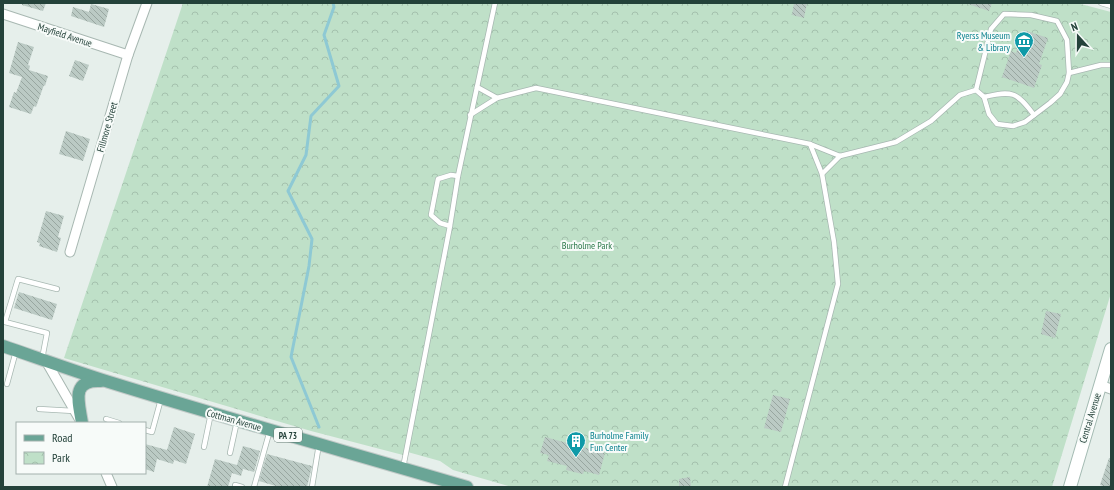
<svg xmlns="http://www.w3.org/2000/svg" width="1114" height="490" font-family="'PT Sans Narrow',sans-serif">
<style>
.park{fill:url(#park-crowns)}
.lines{fill:none;stroke-linecap:round;stroke-linejoin:round}
.stream{stroke:#8ec9d4;stroke-width:3}
.building{fill:url(#building-back-hatch)}
.service-casing{stroke:#a8b8b2;stroke-width:6}
.minor-casing{stroke:#a8b8b2;stroke-width:11}
.secondary-casing{stroke:#a4bbb3;stroke-width:14}
.primary-casing{stroke:#c2cac8;stroke-width:14}
.service{stroke:#fff;stroke-width:4.5}
.minor{stroke:#fff;stroke-width:9}
.secondary{stroke:#fff;stroke-width:12}
.primary{stroke:#6aa596;stroke-width:12}
.labels{text-anchor:middle;dominant-baseline:central;stroke-width:4;stroke-linejoin:round;paint-order:stroke}
.shield{fill:#f7fbf9;stroke:#637a73;stroke-width:1}
.shield-label{font-size:9px;font-weight:bold;fill:#24423a}
.street-label{font-size:10px;fill:#24423a;stroke:#f7fbf9}
.culture-label{font-size:10px;fill:#0d838f;stroke:#f7fbf9;text-anchor:end}
.park-label{font-size:10px;fill:#2d7a4b;stroke:#f7fbf9}
</style>
<defs>
<pattern id="park-crowns" width="20" height="18" patternUnits="userSpaceOnUse"><rect width="20" height="18" fill="#bfe0c8"/><path d="M2 6a3 3 0 1 1 6 0M12 15a3 3 0 1 1 6 0" fill="none" stroke="#a4c1ad"/></pattern>
<pattern id="building-back-hatch" width="6" height="6" patternUnits="userSpaceOnUse"><rect width="6" height="6" fill="#bbcac4"/><path d="M-1 5l2 2M0 0l6 6M5-1l2 2" fill="none" stroke="#98a6a0"/></pattern>
</defs>
<rect width="100%" height="100%" fill="#e6efeb"/>
<polygon class="park" points="183,3 1077,3 1111,12 1111,293 1052,487 512,487 453,470 440,461 404,451 403,455 311,431 64,358"/>
<g class="lines">
<polyline class="stream" points="319,427 291,357 309,266 312,239 288,191 306,155 311,116 339,86 324,35 334,7 333,3"/>
</g>
<g class="building">
<polygon points="22,3 46,3 43,11 22,5"/>
<polygon points="794,3 807,3 804,18 792,15"/>
<polygon points="968,3 992,3 989,11 968,4"/>
<polygon points="91,4 109,9 104,27 71,16 73,7 89,12"/>
<polygon points="1024,30 1048,38 1039,64 1042,65 1034,88 1002,77 1011,51 1016,53"/>
<polygon points="18,42 34,47 28,65 30,66 29,70 48,76 45,86 44,85 36,107 34,106 31,114 9,107 14,92 16,93 22,77 9,73"/>
<polygon points="75,60 89,65 83,81 69,76"/>
<polygon points="66,131 90,139 83,161 59,154"/>
<polygon points="46,211 64,216 58,237 61,238 57,252 39,246 40,243 37,242"/>
<polygon points="19,292 57,304 52,320 14,308"/>
<polygon points="1046,311 1061,314 1055,338 1041,334"/>
<polygon points="773,395 790,399 781,432 764,428"/>
<polygon points="174,427 195,434 186,464 174,460 173,464 157,459 154,472 145,469 145,444 167,450"/>
<polygon points="545,437 605,453 599,475 584,471 583,474 578,473 566,470 567,466 547,461 549,455 540,453"/>
<polygon points="243,446 260,451 254,472 243,469 241,476 232,473 228,487 207,487 215,459 237,465"/>
<polygon points="267,454 312,466 307,487 279,487 259,481"/>
<polygon points="1109,458 1111,458 1111,487 1107,487 1100,485"/>
<polygon points="690,477 691,487 679,487 679,479"/>
</g>
<g class="lines">
<g class="service-casing">
<g id="service">
<polyline points="1101,3 1111,6"/>
<polygon points="1004,14 1031,15 1057,21 1067,40 1069,73 1067,82 1060,94 1050,103 1025,122 1013,126 997,124 989,114 984,97 976,90 991,29"/>
<polyline points="1069,73 1101,65 1111,65"/>
<polyline points="477,87 497,98 536,88 810,144 840,156 896,142 931,121 960,95 976,90"/>
<path d="M984,97C1012,90 1017,92 1034,115"/>
<polyline points="470,115 497,98"/>
<polyline points="822,174 840,156"/>
<polyline points="450,226 440,223 431,215 438,179 451,175 458,176"/>
<polyline points="42,359 47,333 5,322 18,279 57,289"/>
<polyline points="7,384 16,351"/>
<polyline points="39,409 74,411"/>
<polyline points="106,419 119,423"/>
<polyline points="145,430 152,432 161,399"/>
<polyline points="204,447 211,413"/>
<polyline points="230,453 237,421"/>
<polyline points="403,468 450,226 458,176 495,3"/>
<polyline points="235,485 242,487"/>
<polyline points="254,487 270,430"/>
<polyline points="312,487 319,444"/>
<polyline points="785,487 838,284 834,242 822,174 810,144"/>
</g>
</g>
<g class="minor-casing">
<g id="minor">
<polyline points="3,14 128,55"/>
<polyline points="70,252 128,55 147,3"/>
<polyline points="46,361 80,420"/>
<polyline points="1100,385 1111,389"/>
<polyline points="106,473 112,487"/>
</g>
</g>
<g class="secondary-casing">
<polyline id="secondary" points="1070,487 1111,349"/>
</g>
<g class="primary-casing">
<g id="primary">
<path d="M3,346C38,358 74,371 109,382C228,419 348,452 467,487"/>
<path d="M82,423C79,403 70,379 101,381"/>
</g>
</g>
<use href="#service" class="service"/>
<use href="#minor" class="minor"/>
<use href="#secondary" class="secondary"/>
<use href="#primary" class="primary"/>
</g>
<defs>
<g id="museum-pin" transform="scale(1)"><path d="M0 17L-7.5 6A9.5 9.5 0 1 1 7.5 6Z" fill="#0f9aa8" stroke="#f7fbf9"/><path d="M0-6L6-3V-2H-6V-3ZM-5-1h2V3h-2ZM-1-1h2V3h-2ZM3-1h2V3H3ZM-6 4H6V6H-6Z" fill="#fff"/></g>
<g id="building-pin" transform="scale(1)"><path d="M0 17L-7.5 6A9.5 9.5 0 1 1 7.5 6Z" fill="#0f9aa8" stroke="#f7fbf9"/><path d="M-4-6H4V6H1V3H-1V6H-4ZM-2.5-4.3h1.7v1.8h-1.7ZM.8-4.3h1.7v1.8H.8ZM-2.5-1h1.7V.8h-1.7ZM.8-1h1.7V.8H.8Z" fill="#fff"/></g>
</defs>
<g fill-rule="evenodd">
<use href="#museum-pin" x="1024" y="41"/>
<use href="#building-pin" x="576" y="441"/>
</g>
<g class="labels">
<rect class="shield" x="274" y="428" width="28" height="14" rx="3"/>
<g class="shield-label">
<text x="288" y="435">PA 73</text>
</g>
<g class="street-label">
<text transform="translate(65 35) rotate(18)">Mayfield Avenue</text>
<text transform="translate(107 127) rotate(-74)">Fillmore Street</text>
<text transform="translate(1090 418) rotate(-73)">Central Avenue</text>
<text transform="translate(234 420) rotate(16)">Cottman Avenue</text>
</g>
<g class="culture-label">
<text x="1010" y="35">Ryerss Museum<tspan x="1010" dy="12">&amp; Library</tspan></text>
<text x="590" y="435" text-anchor="start">Burholme Family<tspan x="590" dy="12">Fun Center</tspan></text>
</g>
<g class="park-label">
<text x="587" y="245">Burholme Park</text>
</g>
</g>
<rect width="1114" height="490" fill="none" stroke="#24423a" stroke-width="8"/>
<rect x="16" y="422" width="130" height="52" fill="#f7fbf9" stroke="#a3b1ad"/>
<rect x="24" y="435" width="20" height="6" fill="#6aa596" stroke="#a3b1ad"/>
<text x="52" y="442" font-size="12" fill="#24423a">Road</text>
<rect x="24" y="452" width="20" height="12" fill="url(#park-crowns)" stroke="#a3b1ad"/>
<text x="52" y="462" font-size="12" fill="#24423a">Park</text>
<g transform="translate(1078 36) rotate(339)" stroke="#f7fbf9" stroke-width="3" paint-order="stroke">
<path d="M0-3L7 15L0 10L-7 15Z" fill="#24423a"/>
<text y="-6" font-size="11" font-weight="bold" text-anchor="middle" fill="#24423a">N</text>
</g>
</svg>
